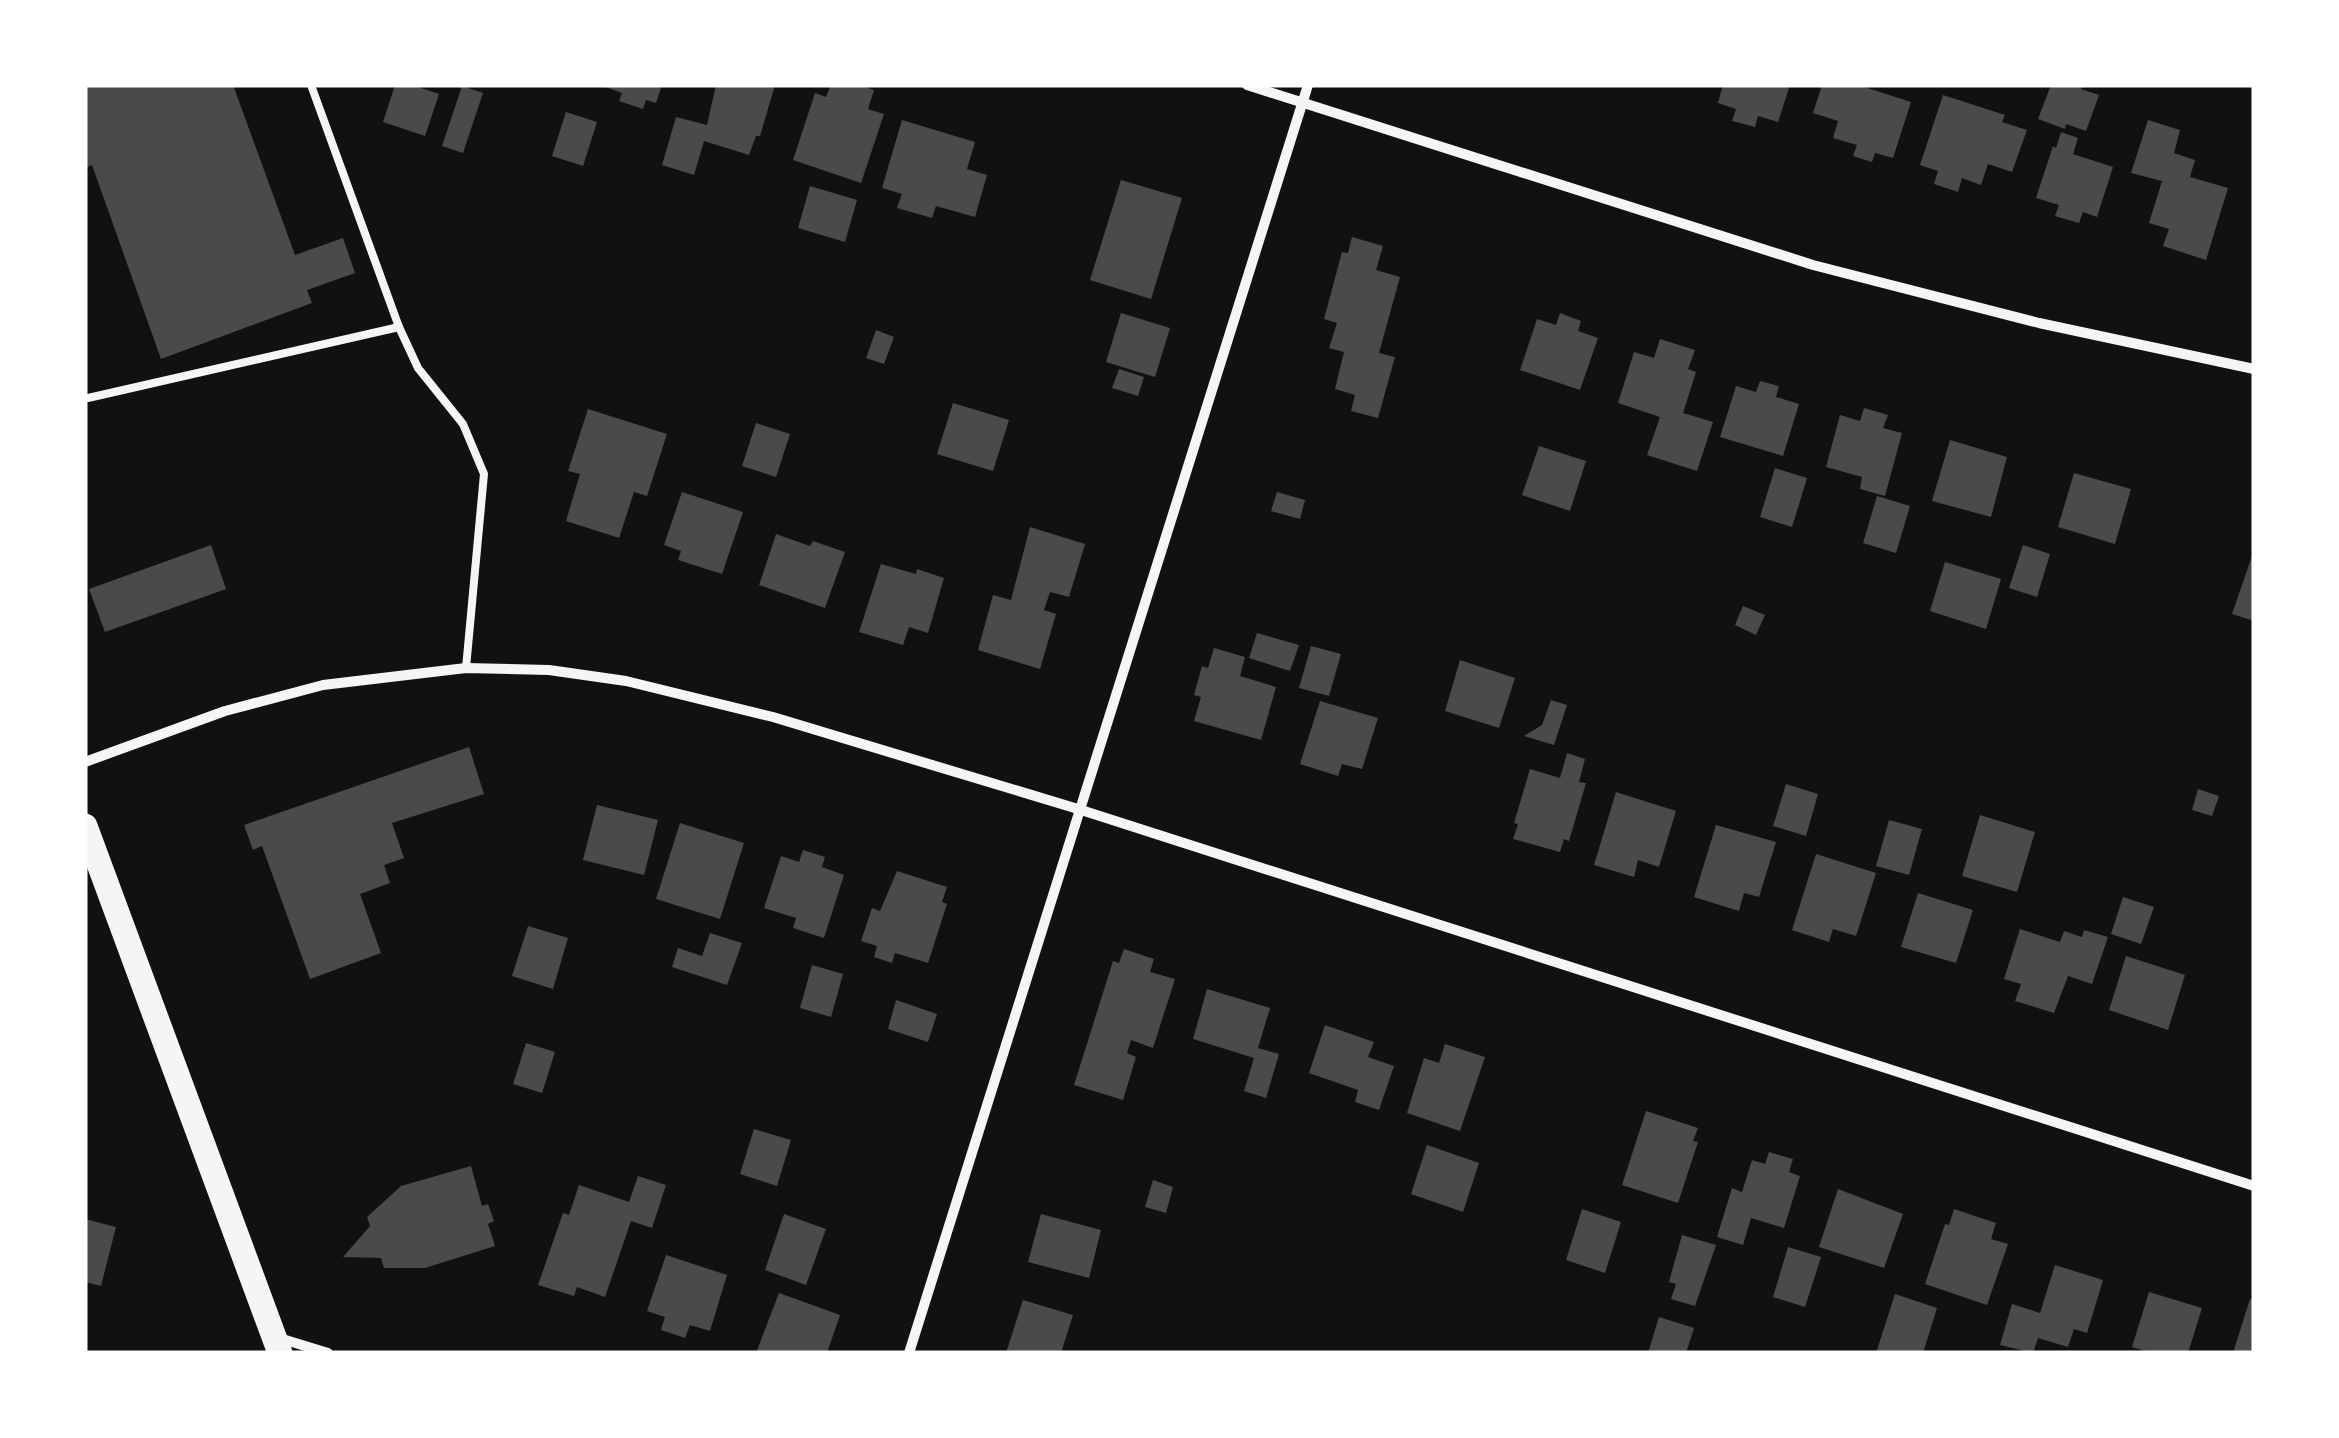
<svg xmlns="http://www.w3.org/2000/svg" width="2339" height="1438" font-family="'Libre Baskerville',serif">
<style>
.building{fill:#4a4a4a}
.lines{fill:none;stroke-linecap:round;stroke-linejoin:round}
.service{stroke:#f5f5f5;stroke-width:8}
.minor{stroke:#f5f5f5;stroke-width:10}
.primary{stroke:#f5f5f5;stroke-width:25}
</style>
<rect width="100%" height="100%" fill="#111"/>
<g class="building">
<polygon points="85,85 233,85 295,255 343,238 355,273 307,290 312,303 161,359 92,165 85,168"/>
<polygon points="395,85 412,85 439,94 425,136 383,122"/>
<polygon points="600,85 662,85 656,103 646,100 643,109 619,101 622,93"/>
<polygon points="716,85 775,85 760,136 756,136 749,155 704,141 694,175 662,165 676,117 707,125"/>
<polygon points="831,85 860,85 874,90 868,109 884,114 861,183 793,160 815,93 826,97"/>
<polygon points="1723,85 1790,85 1778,122 1758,116 1755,127 1732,121 1736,109 1718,103"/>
<polygon points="1822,85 1858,85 1911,102 1893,158 1875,153 1872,162 1853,156 1857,145 1833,138 1838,121 1813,113"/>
<polygon points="2051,85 2082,85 2081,89 2099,95 2086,131 2066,124 2065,129 2038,119"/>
<polygon points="462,86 483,93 463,153 442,146"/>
<polygon points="1943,95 2005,115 2002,122 2027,130 2012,172 1988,164 1981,185 1962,178 1958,192 1934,184 1938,171 1920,165"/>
<polygon points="566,112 597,122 583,166 552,156"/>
<polygon points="902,120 975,142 967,169 987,175 975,217 936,206 932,218 897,208 902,194 882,188"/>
<polygon points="2148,120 2180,130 2174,153 2195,160 2190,177 2228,188 2206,260 2163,246 2169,229 2149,223 2162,181 2131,173"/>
<polygon points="2061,132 2078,138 2073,154 2113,167 2097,217 2083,212 2079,223 2055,216 2059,205 2036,198 2053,146 2056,148"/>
<polygon points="1121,180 1182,198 1151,299 1090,280"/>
<polygon points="810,186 857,200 845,242 798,228"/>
<polygon points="1352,237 1383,246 1376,270 1400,277 1379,353 1395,357 1378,418 1351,411 1355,395 1335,389 1344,352 1329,348 1337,323 1324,319 1342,252 1348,253"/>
<polygon points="1121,313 1170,328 1155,377 1106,362"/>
<polygon points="1560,313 1581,321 1578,331 1598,338 1580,390 1520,370 1537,319 1556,325"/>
<polygon points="876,330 894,337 884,364 866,358"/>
<polygon points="1660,339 1695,350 1688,369 1696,372 1683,413 1713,422 1697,471 1647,455 1660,417 1618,403 1634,352 1654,358"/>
<polygon points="1119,369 1144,377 1138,396 1112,388"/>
<polygon points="1760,381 1779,386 1776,397 1799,404 1783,456 1720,437 1736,386 1756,392"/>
<polygon points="953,403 1009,420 993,471 937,454"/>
<polygon points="1864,408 1888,415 1883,428 1902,433 1885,496 1860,489 1862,477 1826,467 1840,415 1860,421"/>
<polygon points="588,409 667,434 647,496 634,492 619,538 566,521 580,474 568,471"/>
<polygon points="756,423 790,434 776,477 742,466"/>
<polygon points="1950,440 2007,457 1991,517 1932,501"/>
<polygon points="1539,446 1586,461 1570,511 1522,495"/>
<polygon points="1775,468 1807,478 1792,527 1760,517"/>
<polygon points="2074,473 2131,489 2115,544 2058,527"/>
<polygon points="682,492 743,512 722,574 678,560 681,551 664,545"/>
<polygon points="1277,492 1305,500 1300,519 1271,511"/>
<polygon points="1877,496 1910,506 1896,553 1863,543"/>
<polygon points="1030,527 1085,544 1069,597 1050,592 1044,610 1056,614 1040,669 978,650 993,595 1011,600"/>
<polygon points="776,534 810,546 813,541 845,552 825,608 759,585"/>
<polygon points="211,545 226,589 105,632 89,589"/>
<polygon points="2023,545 2050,554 2037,597 2009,588"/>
<polygon points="2254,550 2254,621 2232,614"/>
<polygon points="1945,562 2001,579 1986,629 1930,611"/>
<polygon points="881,564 916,574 917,569 944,578 928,633 909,627 903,645 859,632"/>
<polygon points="1743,606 1765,615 1756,635 1735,625"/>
<polygon points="1257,633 1299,645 1290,671 1249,658"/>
<polygon points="1311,646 1341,654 1329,696 1299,688"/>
<polygon points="1214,648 1245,657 1240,676 1276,687 1261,740 1194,721 1201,697 1194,695 1202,666 1208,668"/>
<polygon points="1460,660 1515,678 1499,728 1445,711"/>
<polygon points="1551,700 1567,705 1554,745 1524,736 1542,725"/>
<polygon points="1320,701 1378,718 1362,769 1342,764 1338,776 1300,764"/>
<polygon points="469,747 484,794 392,823 404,858 384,865 390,883 360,894 381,953 310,979 262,846 253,850 244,825"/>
<polygon points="1567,753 1585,759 1579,782 1586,783 1569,841 1564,839 1560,852 1513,839 1518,824 1514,823 1530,769 1560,778"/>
<polygon points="1786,784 1818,794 1806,836 1773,826"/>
<polygon points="2198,789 2219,796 2212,816 2192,810"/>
<polygon points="1616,792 1676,811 1659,867 1638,860 1634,877 1594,865"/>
<polygon points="597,805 658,820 644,875 583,860"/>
<polygon points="1980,815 2035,832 2017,892 1962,876"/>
<polygon points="1889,820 1922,829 1909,875 1876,866"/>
<polygon points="680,823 744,843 720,919 656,899"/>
<polygon points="1716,825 1776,842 1759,897 1744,893 1739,911 1694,897"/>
<polygon points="803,850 825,857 822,867 844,875 824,938 793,928 796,918 764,908 781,856 799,862"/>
<polygon points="1816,854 1876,873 1856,936 1833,929 1829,942 1792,930"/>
<polygon points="897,871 947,887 942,902 947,904 928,963 895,953 892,963 874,957 877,946 861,941 872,908 880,911"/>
<polygon points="1918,893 1973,910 1956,963 1901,947"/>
<polygon points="2123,897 2154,907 2141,944 2111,934"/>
<polygon points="528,926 568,938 553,989 512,976"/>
<polygon points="2020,929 2060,942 2064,931 2082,937 2084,930 2108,937 2092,984 2068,976 2054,1013 2015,1001 2021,984 2004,979"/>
<polygon points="710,933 742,943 727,985 672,967 678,948 702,956"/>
<polygon points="1124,949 1154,959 1150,972 1175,979 1153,1048 1131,1040 1127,1053 1136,1057 1123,1100 1074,1085 1113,961 1119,963"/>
<polygon points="2126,956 2185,975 2168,1030 2109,1010"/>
<polygon points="812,965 843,974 831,1017 800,1008"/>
<polygon points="1207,989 1270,1008 1258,1048 1279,1054 1266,1098 1244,1091 1254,1058 1193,1039"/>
<polygon points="896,1000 937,1014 928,1042 888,1029"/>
<polygon points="1325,1025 1374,1042 1368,1057 1394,1066 1379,1110 1355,1102 1358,1090 1309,1073"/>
<polygon points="526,1043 555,1052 542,1093 513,1084"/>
<polygon points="1445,1044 1485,1057 1460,1131 1407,1113 1424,1058 1439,1063"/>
<polygon points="1646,1111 1698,1128 1693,1141 1698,1142 1678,1203 1622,1185"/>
<polygon points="754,1129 791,1140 777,1186 740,1174"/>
<polygon points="1427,1145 1479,1163 1463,1212 1411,1194"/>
<polygon points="1769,1152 1793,1159 1789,1172 1800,1176 1784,1228 1751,1218 1743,1245 1717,1237 1732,1188 1742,1192 1752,1160 1765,1164"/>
<polygon points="471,1166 482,1206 488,1204 494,1221 488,1224 495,1246 425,1268 384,1268 381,1258 343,1257 370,1226 367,1217 401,1186"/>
<polygon points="638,1176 666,1185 652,1228 631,1221 605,1297 577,1287 574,1296 538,1285 563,1213 569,1215 579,1185 629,1202"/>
<polygon points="1153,1180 1173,1187 1166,1213 1145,1207"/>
<polygon points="1838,1189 1903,1214 1884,1268 1819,1247"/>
<polygon points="1582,1209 1621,1222 1605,1273 1566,1260"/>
<polygon points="1954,1209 1996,1223 1991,1239 2008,1244 1987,1305 1925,1284 1945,1224 1949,1225"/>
<polygon points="784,1214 826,1229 806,1285 765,1270"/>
<polygon points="1041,1214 1101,1230 1089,1278 1028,1262"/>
<polygon points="85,1219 116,1227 101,1286 85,1282"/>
<polygon points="1682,1235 1716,1245 1695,1306 1671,1299 1676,1284 1669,1282"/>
<polygon points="1788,1247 1821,1257 1805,1307 1773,1297"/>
<polygon points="666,1255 727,1275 710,1331 690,1325 685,1338 661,1330 665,1317 647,1311"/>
<polygon points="2055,1265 2103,1280 2087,1333 2074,1329 2068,1347 2038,1338 2033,1353 2000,1345 2012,1304 2040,1313"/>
<polygon points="2149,1292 2202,1308 2188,1353 2152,1353 2132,1347"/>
<polygon points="779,1293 840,1315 827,1353 756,1353"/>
<polygon points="1895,1294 1937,1308 1923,1353 1876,1353"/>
<polygon points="2250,1299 2254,1300 2254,1353 2233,1353"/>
<polygon points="1023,1300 1073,1315 1061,1353 1006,1353"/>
<polygon points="1659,1317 1694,1328 1686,1353 1648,1353"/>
</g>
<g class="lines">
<g class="service">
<polyline points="311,85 399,327 418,368 463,424 484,474 466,668"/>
<polyline points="88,398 399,327"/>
</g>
<g class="minor">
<polyline points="1247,85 1813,265 2039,323 2254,369"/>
<polyline points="85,762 225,711 323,685 466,668 549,670 626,681 773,717 1078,809 2254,1186"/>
<polyline points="279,1338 328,1353"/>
<polyline points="909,1353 1308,85"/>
</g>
<polyline class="primary" points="85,826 280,1353"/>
</g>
<rect width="2339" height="1438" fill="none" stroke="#ffffff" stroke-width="175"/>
</svg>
